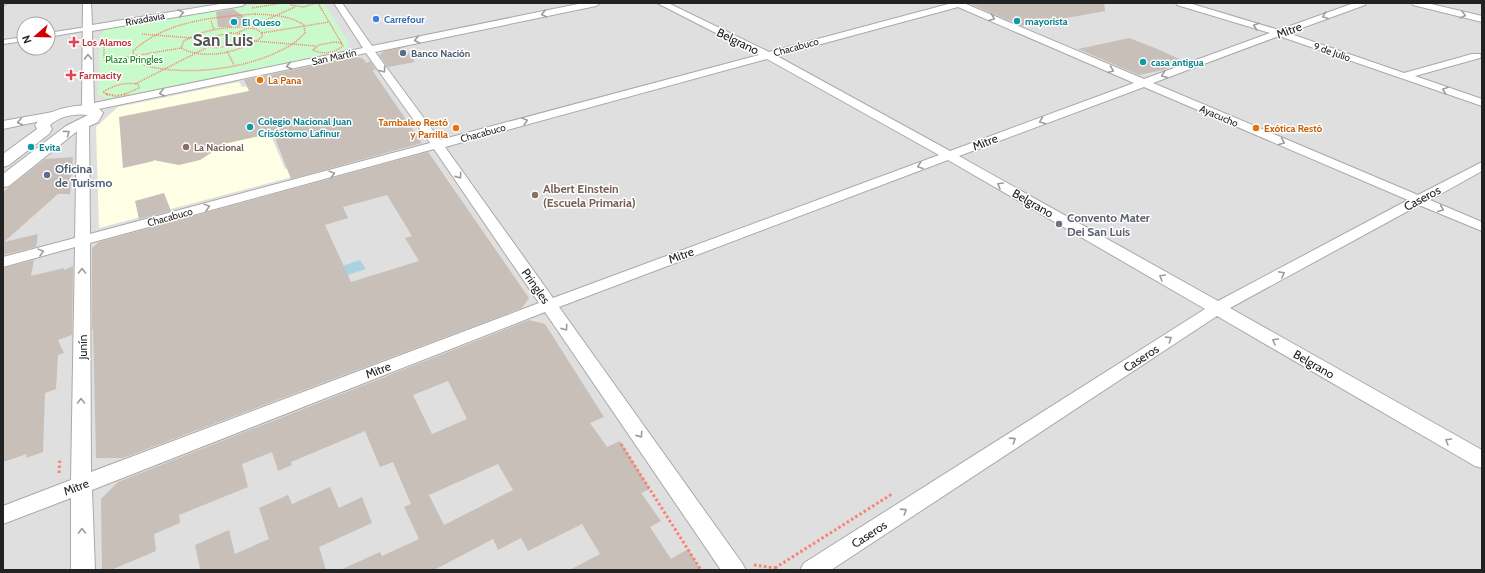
<svg xmlns="http://www.w3.org/2000/svg" width="1485" height="573" font-family="Cabin,sans-serif">
<style>
.residential{fill:#e0dfdf;fill-rule:evenodd}
.education{fill:#ffffe5}
.park{fill:#c8facc}
.water{fill:#aad3df}
.building{fill:#c7bfb8;fill-rule:evenodd}
.lines{fill:none;stroke-linecap:round;stroke-linejoin:round}
.pedestrian-casing{stroke:#a9a9a9;stroke-width:2}
.minor-casing{stroke:#a9a9a9;stroke-width:2}
.tertiary-casing{stroke:#a9a9a9;stroke-width:2}
.path-far2{stroke:#fa8072;stroke-width:1.5;stroke-dasharray:1 1;stroke-linecap:butt}
.path-far1{stroke:#fa8072;stroke-width:2;stroke-dasharray:1.5 1.5;stroke-linecap:butt}
.path{stroke:#fa8072;stroke-width:3;stroke-dasharray:2.5 2.5;stroke-linecap:butt}
.pedestrian{fill:#fff;fill-rule:evenodd}
.minor{fill:#fff;fill-rule:evenodd}
.tertiary{fill:#fff;fill-rule:evenodd}
.oneway{stroke:#9c9c9c}
.shop-dot{fill:#3f7fe0;stroke:#fff;stroke-width:1.5}
.culture-dot{fill:#0f9aa8;stroke:#fff;stroke-width:1.5}
.health-dot{fill:#e0444e;stroke:#fff;stroke-width:1.5}
.service-dot{fill:#5c6f8a;stroke:#fff;stroke-width:1.5}
.food-dot{fill:#e8710a;stroke:#fff;stroke-width:1.5}
.education-dot{fill:#8d6e63;stroke:#fff;stroke-width:1.5}
.worship-dot{fill:#6b7280;stroke:#fff;stroke-width:1.5}
.labels{text-anchor:middle;dominant-baseline:central;stroke-width:3;stroke-linejoin:round;paint-order:stroke}
.far-street-label{font-size:10px;fill:#222;stroke:#fff}
.far-shop-label{font-size:10px;font-weight:bold;fill:#366cbe;stroke:#fff;text-anchor:start}
.far-culture-label{font-size:10px;font-weight:bold;fill:#0d838f;stroke:#fff;text-anchor:start}
.far-health-label{font-size:10px;font-weight:bold;fill:#be3a42;stroke:#fff;text-anchor:start}
.far-service-label{font-size:10px;font-weight:bold;fill:#4e5e75;stroke:#fff;text-anchor:start}
.far-park-label{font-size:10px;fill:#0c8416;stroke:#fff}
.far-food-label{font-size:10px;font-weight:bold;fill:#c56008;stroke:#fff;text-anchor:start}
.far-education-label{font-size:10px;font-weight:bold;fill:#785e54;stroke:#fff;text-anchor:start}
.street-label{font-size:12px;fill:#222;stroke:#fff}
.service-label{font-size:12px;font-weight:bold;fill:#4e5e75;stroke:#fff;text-anchor:start}
.education-label{font-size:12px;font-weight:bold;fill:#785e54;stroke:#fff;text-anchor:start}
.worship-label{font-size:12px;font-weight:bold;fill:#5b616d;stroke:#fff;text-anchor:start}
.far-town-label{font-size:17px;font-weight:bold;fill:#555;stroke:#fff}
</style>
<rect width="100%" height="100%" fill="#f2efe9"/>
<path class="residential" d="M3,3H1482V570H3ZM24,24H48V48H24Z"/>
<polygon class="education" points="239,82 242,87 250,86 285,169 293,168 296,176 99,228 96,127 118,107"/>
<path class="park" d="M266,3H324L349,44L348,48L337,52L129,95C120,97 106,101 98,94L100,36L104,30L114,27Z"/>
<polygon class="water" points="360,260 366,269 314,286 309,277"/>
<g class="building">
<polygon points="968,3 1104,3 1105,11 1022,26"/>
<polygon points="233,9 253,23 233,27 218,27 216,12"/>
<polygon points="1129,38 1155,48 1186,62 1163,70 1139,75 1078,49"/>
<polygon points="404,47 415,62 388,67 379,55 385,51"/>
<polygon points="355,57 362,58 367,63 370,61 376,70 372,70 422,143 291,179 273,133 210,147 211,153 200,160 179,165 153,160 154,161 123,168 119,117 249,91 244,80"/>
<path d="M428,152L529,298L522,308L123,458H96L93,329L92,330V248L99,242ZM387,195L412,236L405,238L419,261L351,282L325,225L348,218L343,207Z"/>
<polygon points="73,157 70,194 58,194 4,242 38,234 36,247 3,255 3,192 45,159"/>
<polygon points="164,193 171,211 139,219 135,201"/>
<polygon points="34,260 31,276 64,268 64,270 73,266 72,335 58,340 64,353 58,355 56,389 45,393 43,452 26,458 27,454 3,462 3,268"/>
<path d="M529,320L545,324L604,417L590,423L607,447L620,441L650,489L641,493L661,521L650,527L671,559L688,549L701,570H570L600,554L582,524L528,551L521,538L498,550L493,539L434,570H340L380,552L382,556L419,539L404,507L411,504L393,462L380,467L365,431L291,462L292,465L278,471L272,452L242,464L248,487L179,515L180,523L154,534L156,551L111,570H102L101,499L118,482ZM448,381L467,419L432,434L413,395ZM498,464L513,490L444,525L429,495Z"/>
<polygon points="330,487 339,508 362,497 372,523 319,547 326,570 197,570 200,569 195,545 229,530 235,554 269,539 259,508 288,495 292,504"/>
</g>
<g class="lines">
<g class="pedestrian-casing">
<g id="pedestrian">
<polygon points="3,3 6,3 6,4 3,6"/>
<polygon points="87,27 90,29 89,30 48,37 48,33"/>
<polygon points="24,37 24,41 3,44 3,40"/>
</g>
</g>
<g class="minor-casing">
<g id="minor">
<path d="M83,3H91L92,25L226,3H246L242,6L92,31L94,103L363,48L334,3H342L372,46L583,3H600L596,6L375,52L440,140L759,55L657,3H668L769,52L952,3H967L966,4L1144,79L1270,33L1177,5L1176,3H1189L1279,30L1354,3H1366L1365,5L1288,33L1404,73L1472,54H1480L1481,56L1480,58L1415,76L1482,99V106L1279,36L1153,83L1418,195L1482,162V171L1430,200L1482,222V231L1419,205L1230,308L1482,450V468L1475,466L1217,316L831,570H800L804,563L1205,309L948,160L559,307L742,563L746,570H721L545,312L92,490L95,570H71V498L3,524V506L71,480L75,247L3,267V257L75,238L77,124L79,122H87L89,124L90,234L430,143L366,53L94,110L88,113C82,112 76,115 69,114L64,116L3,129V121L64,110H68L69,109L82,106ZM958,7L1134,83L950,151L777,56ZM767,59L939,155L553,298L445,147ZM1144,87L1408,200L1218,301L959,156ZM434,149L539,303L91,472L90,243Z"/>
<polygon points="1412,3 1427,3 1482,16 1482,22 1413,5"/>
</g>
</g>
<g class="tertiary-casing">
<path id="tertiary" d="M76,106C85,105 98,105 103,113L98,122L76,132L9,186L3,187V174L66,126L88,115C75,113 60,116 50,125L52,129L49,134L9,165L3,167V154L37,129L35,125C44,112 61,108 76,106Z"/>
</g>
<g class="path-far2">
<polyline points="292,3 291,5 304,7 316,3"/>
<polyline points="318,3 342,44"/>
<polyline points="252,8 282,3"/>
<path d="M255,14C272,15 289,15 304,25L305,33C301,37 296,42 291,45C252,68 195,76 151,67C145,66 139,62 134,60L133,51C166,21 212,17 255,14Z"/>
<polyline points="211,21 214,30"/>
<path d="M244,27L256,29L262,33V37C241,52 205,61 181,48L184,41C203,30 223,27 244,27Z"/>
<path d="M231,33L242,34L245,38C233,46 212,52 200,43L210,37Z"/>
<polyline points="237,33 295,7"/>
<polyline points="262,33 329,22"/>
<polyline points="142,34 204,39"/>
<polyline points="104,39 104,58"/>
<polyline points="242,40 316,46"/>
<path d="M334,42L341,43L343,46C334,53 323,55 313,50L319,45Z"/>
<polyline points="227,51 234,65"/>
<polyline points="104,61 181,48"/>
<polyline points="135,84 206,48"/>
<path d="M108,95L103,92C114,85 125,82 138,84L139,88L123,95"/>
</g>
<polyline class="path-far1" points="106,94 116,96 127,94"/>
<g class="path">
<polyline points="621,444 701,570"/>
<polyline points="59,473 60,458"/>
<polyline points="754,565 775,568 777,570"/>
<polyline points="775,568 892,494"/>
</g>
<use href="#pedestrian" class="pedestrian"/>
<use href="#minor" class="minor"/>
<use href="#tertiary" class="tertiary"/>
</g>
<defs><path id="oneway-chevron" d="M-2-3.5L2.5 0L-2 3.5" fill="none" stroke-width="1.6" stroke-linecap="round" stroke-linejoin="round"/></defs>
<g class="oneway">
<use href="#oneway-chevron" transform="translate(181 13) rotate(-10)"/>
<use href="#oneway-chevron" transform="translate(544 14) rotate(168)"/>
<use href="#oneway-chevron" transform="translate(1463 15) rotate(14)"/>
<use href="#oneway-chevron" transform="translate(1325 16) rotate(160)"/>
<use href="#oneway-chevron" transform="translate(992 18) rotate(23)"/>
<use href="#oneway-chevron" transform="translate(1256 26) rotate(-163)"/>
<use href="#oneway-chevron" transform="translate(417 40) rotate(168)"/>
<use href="#oneway-chevron" transform="translate(88 57) rotate(-91)"/>
<use href="#oneway-chevron" transform="translate(289 66) rotate(168)"/>
<use href="#oneway-chevron" transform="translate(383 70) rotate(54)"/>
<use href="#oneway-chevron" transform="translate(1111 70) rotate(23)"/>
<use href="#oneway-chevron" transform="translate(1164 75) rotate(159)"/>
<use href="#oneway-chevron" transform="translate(1445 90) rotate(-161)"/>
<use href="#oneway-chevron" transform="translate(162 93) rotate(168)"/>
<use href="#oneway-chevron" transform="translate(525 121) rotate(-15)"/>
<use href="#oneway-chevron" transform="translate(1042 121) rotate(159)"/>
<use href="#oneway-chevron" transform="translate(20 122) rotate(169)"/>
<use href="#oneway-chevron" transform="translate(67 133) rotate(-37)"/>
<use href="#oneway-chevron" transform="translate(1282 142) rotate(23)"/>
<use href="#oneway-chevron" transform="translate(920 166) rotate(160)"/>
<use href="#oneway-chevron" transform="translate(332 174) rotate(-15)"/>
<use href="#oneway-chevron" transform="translate(459 176) rotate(55)"/>
<use href="#oneway-chevron" transform="translate(1000 185) rotate(-150)"/>
<use href="#oneway-chevron" transform="translate(207 207) rotate(-15)"/>
<use href="#oneway-chevron" transform="translate(1441 209) rotate(23)"/>
<use href="#oneway-chevron" transform="translate(41 252) rotate(-15)"/>
<use href="#oneway-chevron" transform="translate(82 271) rotate(-90)"/>
<use href="#oneway-chevron" transform="translate(1282 274) rotate(-28)"/>
<use href="#oneway-chevron" transform="translate(1162 277) rotate(-150)"/>
<use href="#oneway-chevron" transform="translate(565 328) rotate(55)"/>
<use href="#oneway-chevron" transform="translate(1169 339) rotate(-33)"/>
<use href="#oneway-chevron" transform="translate(1275 341) rotate(-150)"/>
<use href="#oneway-chevron" transform="translate(81 401) rotate(-90)"/>
<use href="#oneway-chevron" transform="translate(640 435) rotate(55)"/>
<use href="#oneway-chevron" transform="translate(1013 440) rotate(-33)"/>
<use href="#oneway-chevron" transform="translate(1448 441) rotate(-150)"/>
<use href="#oneway-chevron" transform="translate(904 511) rotate(-33)"/>
<use href="#oneway-chevron" transform="translate(82 531) rotate(-91)"/>
</g>
<circle class="shop-dot" cx="376" cy="19" r="4"/>
<g class="culture-dot">
<circle cx="1017" cy="21" r="4"/>
<circle cx="234" cy="22" r="4"/>
<circle cx="1143" cy="62" r="4"/>
<circle cx="250" cy="127" r="4"/>
<circle cx="31" cy="147" r="4"/>
</g>
<g class="health-dot">
<path d="M72 36h4v4h4v4h-4v4h-4v-4h-4v-4h4z"/>
<path d="M69 69h4v4h4v4h-4v4h-4v-4h-4v-4h4z"/>
</g>
<g class="service-dot">
<circle cx="403" cy="53" r="4"/>
<circle cx="47" cy="175" r="4"/>
</g>
<g class="food-dot">
<circle cx="260" cy="80" r="4"/>
<circle cx="456" cy="128" r="4"/>
<circle cx="1256" cy="128" r="4"/>
</g>
<g class="education-dot">
<circle cx="186" cy="147" r="4"/>
<circle cx="535" cy="195" r="4"/>
</g>
<circle class="worship-dot" cx="1059" cy="224" r="4"/>
<g class="labels">
<g class="far-street-label">
<text transform="translate(145 19) rotate(-10)">Rivadavia</text>
<text transform="translate(796 47) rotate(-15)">Chacabuco</text>
<text transform="translate(1332 52) rotate(19)">9 de Julio</text>
<text transform="translate(334 57) rotate(-12)">San Martín</text>
<text transform="translate(1219 116) rotate(23)">Ayacucho</text>
<text transform="translate(483 133) rotate(-15)">Chacabuco</text>
<text transform="translate(170 217) rotate(-15)">Chacabuco</text>
</g>
<g class="far-shop-label">
<text x="384" y="19">Carrefour</text>
</g>
<g class="far-culture-label">
<text x="1025" y="21">mayorista</text>
<text x="242" y="22">El Queso</text>
<text x="1151" y="62">casa antigua</text>
<text x="258" y="121">Colegio Nacional Juan<tspan x="258" dy="12">Crisóstomo Lafinur</tspan></text>
<text x="39" y="147">Evita</text>
</g>
<g class="far-health-label">
<text x="82" y="42">Los Alamos</text>
<text x="79" y="75">Farmacity</text>
</g>
<g class="far-service-label">
<text x="411" y="53">Banco Nación</text>
</g>
<g class="far-park-label">
<text x="134" y="59">Plaza Pringles</text>
</g>
<g class="far-food-label">
<text x="268" y="80">La Pana</text>
<text x="448" y="122" text-anchor="end">Tambaleo Restó<tspan x="448" dy="12">y Parrilla</tspan></text>
<text x="1264" y="128">Exótica Restó</text>
</g>
<g class="far-education-label">
<text x="194" y="147">La Nacional</text>
</g>
<g class="street-label">
<text transform="translate(1289 30) rotate(-20)">Mitre</text>
<text transform="translate(738 41) rotate(26)">Belgrano</text>
<text transform="translate(985 142) rotate(-21)">Mitre</text>
<text transform="translate(1422 198) rotate(-28)">Caseros</text>
<text transform="translate(1033 203) rotate(30)">Belgrano</text>
<text transform="translate(681 255) rotate(-20)">Mitre</text>
<text transform="translate(536 286) rotate(55)">Pringles</text>
<text transform="translate(82 347) rotate(-90)">Junín</text>
<text transform="translate(1141 358) rotate(-33)">Caseros</text>
<text transform="translate(1314 364) rotate(30)">Belgrano</text>
<text transform="translate(378 370) rotate(-21)">Mitre</text>
<text transform="translate(76 487) rotate(-21)">Mitre</text>
<text transform="translate(869 534) rotate(-33)">Caseros</text>
</g>
<g class="service-label">
<text x="55" y="168">Oficina<tspan x="55" dy="14">de Turismo</tspan></text>
</g>
<g class="education-label">
<text x="543" y="188">Albert Einstein<tspan x="543" dy="14">(Escuela Primaria)</tspan></text>
</g>
<g class="worship-label">
<text x="1067" y="217">Convento Mater<tspan x="1067" dy="14">Dei San Luis</tspan></text>
</g>
<g class="far-town-label">
<text x="223" y="40">San Luis</text>
</g>
</g>
<rect width="1485" height="573" fill="none" stroke="#222222" stroke-width="8"/>
<g transform="translate(36 36) rotate(250)"><circle r="19" fill="#ffffff" stroke="#a7a7a7"/>
<path d="M0-3L7 15L0 10L-7 15Z" fill="#d40000"/>
<text y="-6" font-size="11" font-weight="bold" text-anchor="middle" fill="#222222">N</text>
</g>
</svg>
